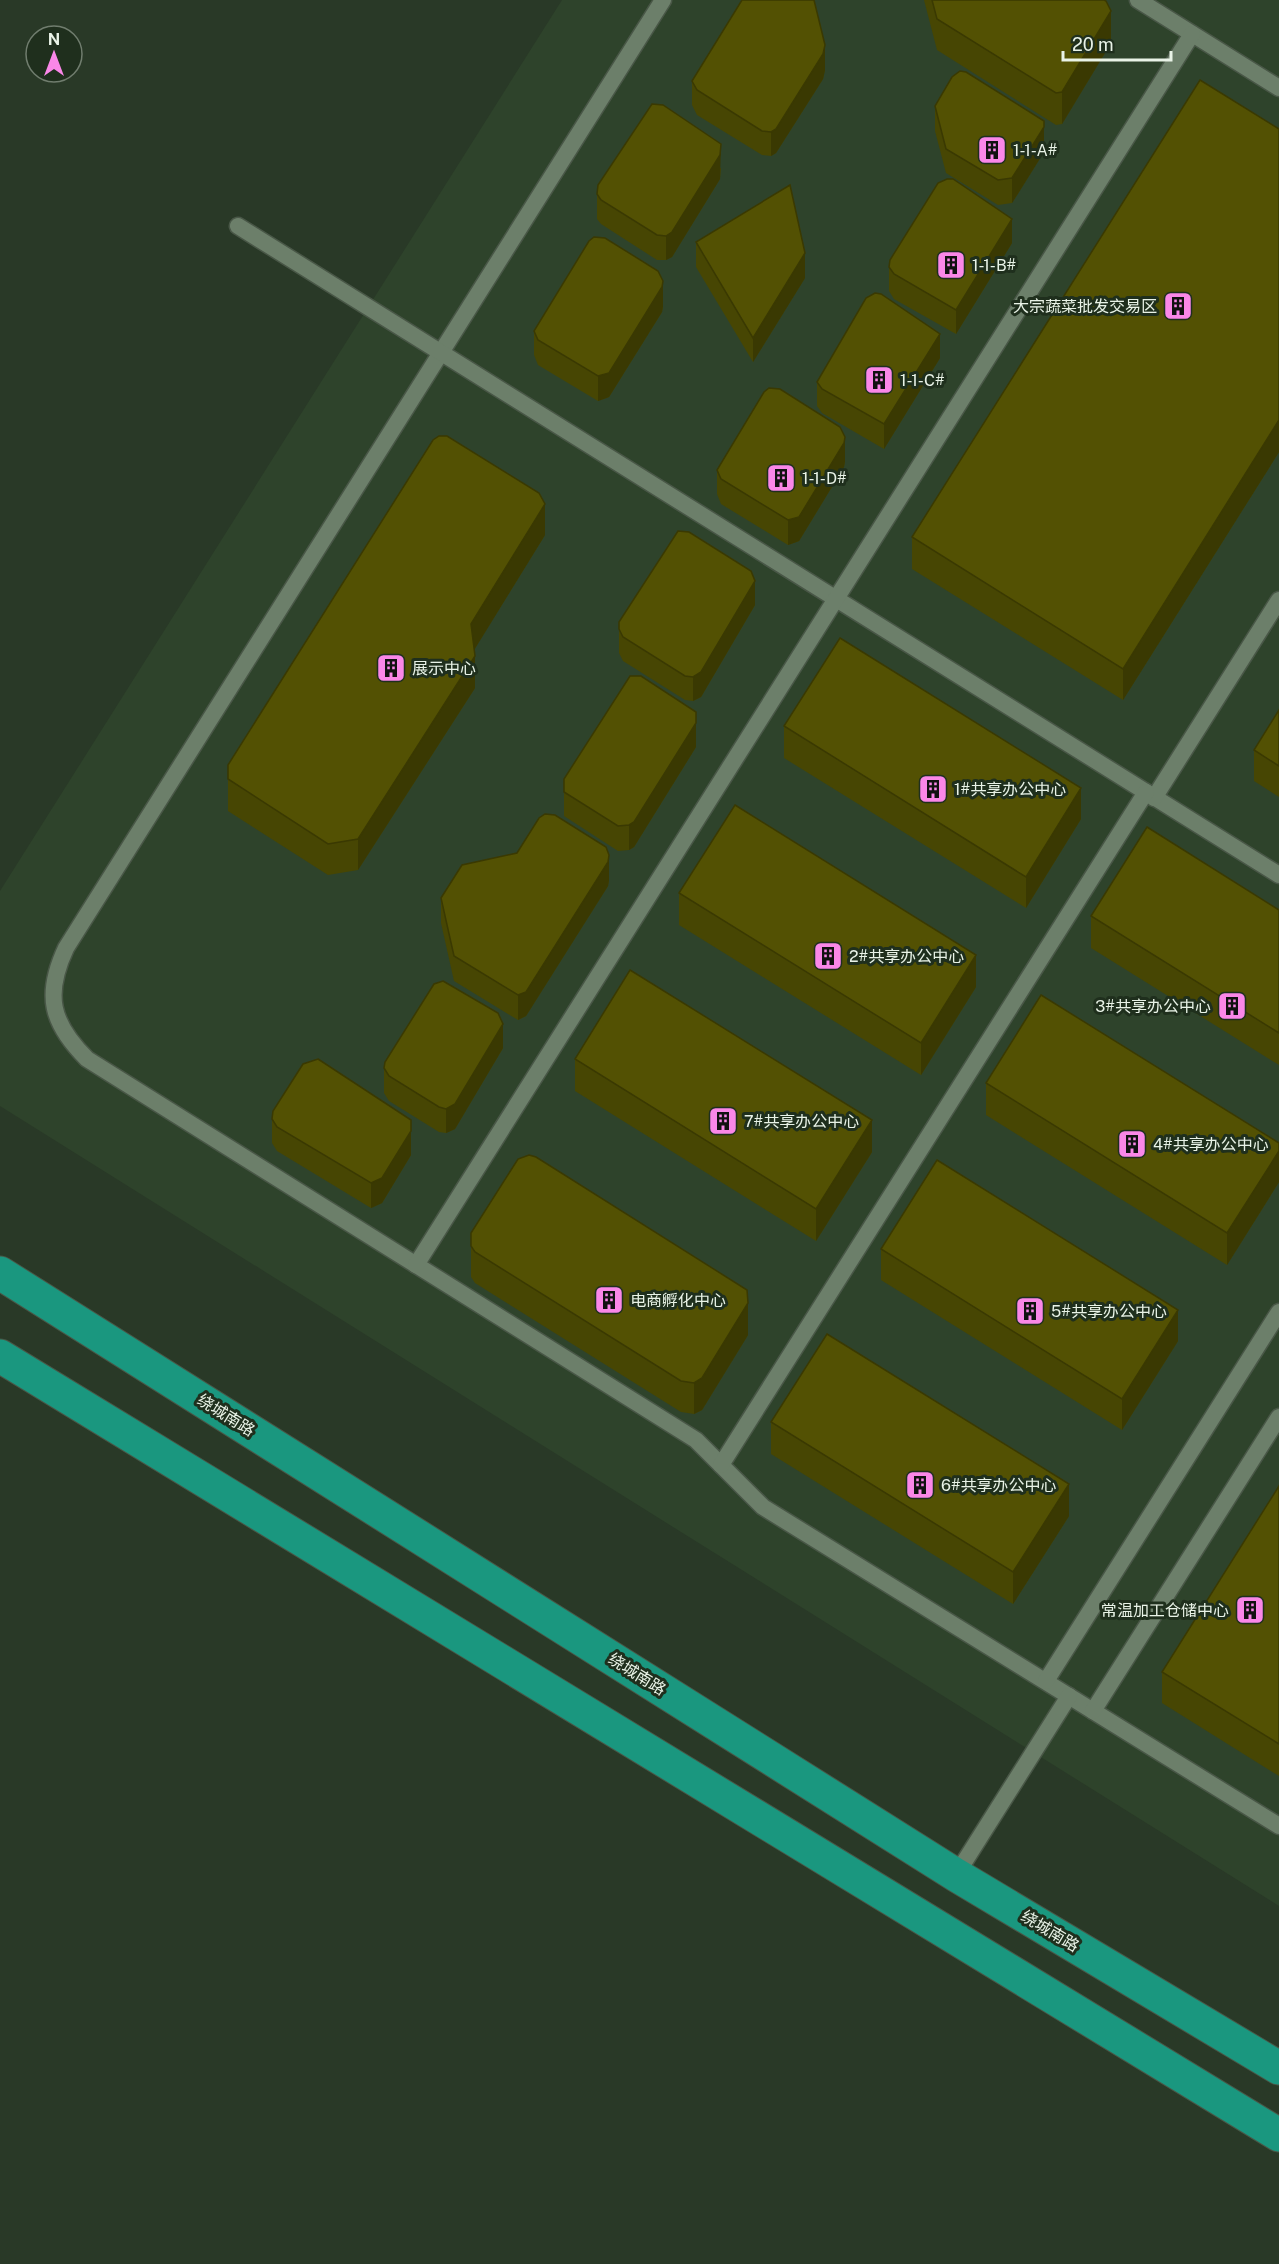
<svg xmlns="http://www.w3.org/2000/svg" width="1279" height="2264" font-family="'Public Sans','Noto Sans SC',sans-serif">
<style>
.built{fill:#2e432b}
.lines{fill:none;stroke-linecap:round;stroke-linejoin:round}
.lane-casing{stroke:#495747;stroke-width:19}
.highway-casing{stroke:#495747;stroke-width:35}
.lane{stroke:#6c7f6a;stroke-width:16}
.highway{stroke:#1a977f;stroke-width:33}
.wall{fill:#474603}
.shaded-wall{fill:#3a3902}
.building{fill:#535103;stroke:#3a3902;stroke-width:1.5}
.labels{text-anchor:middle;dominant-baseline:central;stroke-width:6;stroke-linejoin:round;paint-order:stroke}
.poi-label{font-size:16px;fill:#e9f3e7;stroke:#1f2f1d;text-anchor:start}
.street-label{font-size:16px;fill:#e9f3e7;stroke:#1f2f1d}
</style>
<rect width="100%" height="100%" fill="#293927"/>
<polygon class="built" points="562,0 1279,0 1279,1906 0,1106 0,891"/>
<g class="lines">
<g class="lane-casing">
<g id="lane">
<path d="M663,0L66,948C44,995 51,1023 87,1059L696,1440L763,1507L1279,1826"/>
<polyline points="1138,0 1279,88"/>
<polyline points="238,226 1279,875"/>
<polyline points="1154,798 1279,600"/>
<polyline points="416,1265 1192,34"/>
<polyline points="721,1465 1146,792"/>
<polyline points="1046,1681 1279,1312"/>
<polyline points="1093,1711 1279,1417"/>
<polyline points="956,1875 1069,1696"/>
</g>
</g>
<g class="highway-casing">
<g id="highway">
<polyline points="0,1273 956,1875 1279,2068"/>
<polyline points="0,1356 1279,2135"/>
</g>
</g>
<use href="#lane" class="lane"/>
<use href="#highway" class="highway"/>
</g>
<g class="wall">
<polygon points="924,0 1104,0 1111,43 1062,124 1056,125 937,50"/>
<polygon points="825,70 823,79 776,153 771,156 762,155 697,115 692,105 692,81"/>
<polygon points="935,106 1044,152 1012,203 998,205 946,173 935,131"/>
<polygon points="1279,129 1279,452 1123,700 912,569 912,537"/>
<polygon points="721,168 720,179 672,257 666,260 657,260 601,224 597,219 597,194"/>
<polygon points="696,242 805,278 753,362 696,267"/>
<polygon points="1012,243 956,334 894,299 889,291 889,267"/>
<polygon points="663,306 662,312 609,397 598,401 538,365 534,355 534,331"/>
<polygon points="940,358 884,449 822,413 817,406 817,382"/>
<polygon points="845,461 844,467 799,541 788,545 721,504 717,494 717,470"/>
<polygon points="545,535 474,650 475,688 358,870 328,875 228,811 228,779"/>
<polygon points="755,605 701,697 693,701 685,700 623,661 619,653 619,622"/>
<polygon points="1279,710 1279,797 1254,781 1254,750"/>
<polygon points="784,726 1081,819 1026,908 784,758"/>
<polygon points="696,736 696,747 634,847 629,850 618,851 564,816 564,779"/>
<polygon points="517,853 609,880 608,886 526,1016 518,1020 454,981 441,923 441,898"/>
<polygon points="679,893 976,987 921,1075 679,925"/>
<polygon points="1279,910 1279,1065 1091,948 1091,916"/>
<polygon points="503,1048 455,1129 446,1133 439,1132 389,1101 384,1093 384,1068"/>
<polygon points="575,1059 872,1152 816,1241 575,1091"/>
<polygon points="986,1083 1279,1143 1279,1182 1227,1265 986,1115"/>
<polygon points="272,1119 411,1120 411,1155 382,1203 371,1208 277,1151 272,1143"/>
<polygon points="471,1233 748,1335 702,1410 694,1414 681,1412 475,1283 471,1277"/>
<polygon points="881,1249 1178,1341 1122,1430 881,1280"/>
<polygon points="771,1422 1069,1516 1013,1604 771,1454"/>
<polygon points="1279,1486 1279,1776 1162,1703 1162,1672"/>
</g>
<g class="shaded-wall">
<polygon points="1111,11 1111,43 1062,124 1062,92"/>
<polygon points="825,45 825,70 823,79 776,153 771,156 771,132"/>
<polygon points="1044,127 1044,152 1012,203 1012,178"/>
<polygon points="721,144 720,179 672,257 666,260 666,236"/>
<polygon points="1012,219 1012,243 956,334 956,310"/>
<polygon points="805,253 805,278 753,362 753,338"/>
<polygon points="663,281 663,306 662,312 609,397 598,401 598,376"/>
<polygon points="940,334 940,358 884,449 884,424"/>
<polygon points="1279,420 1279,452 1123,700 1123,669"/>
<polygon points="845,437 845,461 844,467 799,541 788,545 788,520"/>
<polygon points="545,504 545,535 471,655 471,624"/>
<polygon points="755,581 755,605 701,697 693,701 693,677"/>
<polygon points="475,656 475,688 358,870 358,839"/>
<polygon points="696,712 696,747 634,847 629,850 629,825"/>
<polygon points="1081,788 1081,819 1026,908 1026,877"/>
<polygon points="609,855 609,880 608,886 526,1016 518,1020 518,995"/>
<polygon points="976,955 976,987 921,1075 921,1043"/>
<polygon points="503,1024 503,1048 455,1129 446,1133 446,1109"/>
<polygon points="872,1120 872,1152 816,1241 816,1209"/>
<polygon points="411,1131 411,1155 382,1203 371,1208 371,1183"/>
<polygon points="1279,1151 1279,1182 1227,1265 1227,1233"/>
<polygon points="748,1303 748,1335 702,1410 694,1414 694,1383"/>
<polygon points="1178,1310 1178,1341 1122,1430 1122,1399"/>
<polygon points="1069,1484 1069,1516 1013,1604 1013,1572"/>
</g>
<g class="building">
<polygon points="742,0 814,0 825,45 823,54 776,129 771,132 762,131 697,90 692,81"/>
<polygon points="932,0 1104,0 1106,1 1111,11 1062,92 1056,93 937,19"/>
<polygon points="960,71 966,72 1044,121 1044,127 1012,178 998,180 946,149 935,106 952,77"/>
<polygon points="1200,80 1279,129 1279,420 1123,669 912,537"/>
<polygon points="652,104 663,105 721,144 720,155 672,232 666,236 657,235 601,200 597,194 598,185"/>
<polygon points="947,179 953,179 1012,219 956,310 894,274 889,267 890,260 938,183"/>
<polygon points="790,185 805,253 753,338 696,242"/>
<polygon points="594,237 605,238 658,271 663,281 662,287 609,373 598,376 538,340 534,331 589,241"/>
<polygon points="875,293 881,294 940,334 884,424 822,389 817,382 866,298"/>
<polygon points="769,388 780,389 840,427 845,437 844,443 799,517 788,520 721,479 717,470 764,392"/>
<polygon points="439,436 447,436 539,493 545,504 471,624 475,656 358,839 328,844 228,779 228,765 433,440"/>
<polygon points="678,531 689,532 751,571 755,581 701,672 693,677 685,676 623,637 619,629 619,622"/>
<polygon points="840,638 1081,788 1026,877 784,726"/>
<polygon points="630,676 641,676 696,712 696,723 634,822 629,825 618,826 564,792 564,779"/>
<polygon points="1279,710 1279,766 1254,750"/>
<polygon points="735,805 976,955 921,1043 679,893"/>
<polygon points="545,814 555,815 606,847 609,855 608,862 526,992 518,995 454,956 441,898 462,865 517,853 539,818"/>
<polygon points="1147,827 1279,910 1279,1033 1091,916"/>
<polygon points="630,970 872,1120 816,1209 575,1059"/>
<polygon points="443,981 498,1013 503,1024 455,1104 446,1109 439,1107 389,1076 384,1068 385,1062 434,984"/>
<polygon points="1041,995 1279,1143 1279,1151 1227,1233 986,1083"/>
<polygon points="318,1059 411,1120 411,1131 382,1178 371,1183 277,1127 272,1119 273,1111 303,1064"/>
<polygon points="529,1155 536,1157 747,1290 748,1303 702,1378 694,1383 681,1381 475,1252 471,1246 471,1233 518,1159"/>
<polygon points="937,1160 1178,1310 1122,1399 881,1249"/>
<polygon points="827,1334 1069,1484 1013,1572 771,1422"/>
<polygon points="1279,1486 1279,1744 1162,1672"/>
</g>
<defs>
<g id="building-square" transform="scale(1.5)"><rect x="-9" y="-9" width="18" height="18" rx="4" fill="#fa87e8" stroke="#1f2f1d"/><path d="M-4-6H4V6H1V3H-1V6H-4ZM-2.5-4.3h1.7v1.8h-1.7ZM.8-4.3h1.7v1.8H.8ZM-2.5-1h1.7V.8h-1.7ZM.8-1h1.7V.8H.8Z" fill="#111"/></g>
</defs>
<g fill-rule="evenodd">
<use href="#building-square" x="992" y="150"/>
<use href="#building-square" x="951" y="265"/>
<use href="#building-square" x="1178" y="306"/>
<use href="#building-square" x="879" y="380"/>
<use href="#building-square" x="781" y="478"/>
<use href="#building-square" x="391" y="668"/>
<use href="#building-square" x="933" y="789"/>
<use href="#building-square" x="828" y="956"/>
<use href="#building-square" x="1232" y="1006"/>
<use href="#building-square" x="723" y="1121"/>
<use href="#building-square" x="1132" y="1144"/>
<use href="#building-square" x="609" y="1300"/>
<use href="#building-square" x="1030" y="1311"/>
<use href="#building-square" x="920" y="1485"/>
<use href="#building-square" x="1250" y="1610"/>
</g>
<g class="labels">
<g class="poi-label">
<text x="1013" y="150">1-1-A#</text>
<text x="972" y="265">1-1-B#</text>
<text x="1157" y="306" text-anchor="end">大宗蔬菜批发交易区</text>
<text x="900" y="380">1-1-C#</text>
<text x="802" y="478">1-1-D#</text>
<text x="412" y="668">展示中心</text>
<text x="954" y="789">1#共享办公中心</text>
<text x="849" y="956">2#共享办公中心</text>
<text x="1211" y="1006" text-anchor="end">3#共享办公中心</text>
<text x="744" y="1121">7#共享办公中心</text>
<text x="1153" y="1144">4#共享办公中心</text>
<text x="630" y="1300">电商孵化中心</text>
<text x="1051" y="1311">5#共享办公中心</text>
<text x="941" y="1485">6#共享办公中心</text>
<text x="1229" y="1610" text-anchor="end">常温加工仓储中心</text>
</g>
<g class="street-label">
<text transform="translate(226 1415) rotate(32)">绕城南路</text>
<text transform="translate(637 1674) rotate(32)">绕城南路</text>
<text transform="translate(1050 1931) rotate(31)">绕城南路</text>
</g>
</g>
<g transform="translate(54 54)"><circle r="28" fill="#1f2f1d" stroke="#707d6e" stroke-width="1.5"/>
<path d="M0-4.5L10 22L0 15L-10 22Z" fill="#fa87e8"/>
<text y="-9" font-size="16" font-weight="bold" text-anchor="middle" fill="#e9f3e7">N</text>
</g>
<path d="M1063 51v9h108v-9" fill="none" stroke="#e9f3e7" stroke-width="3"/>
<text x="1072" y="51" font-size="18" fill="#e9f3e7" stroke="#1f2f1d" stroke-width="4.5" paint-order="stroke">20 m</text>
</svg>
